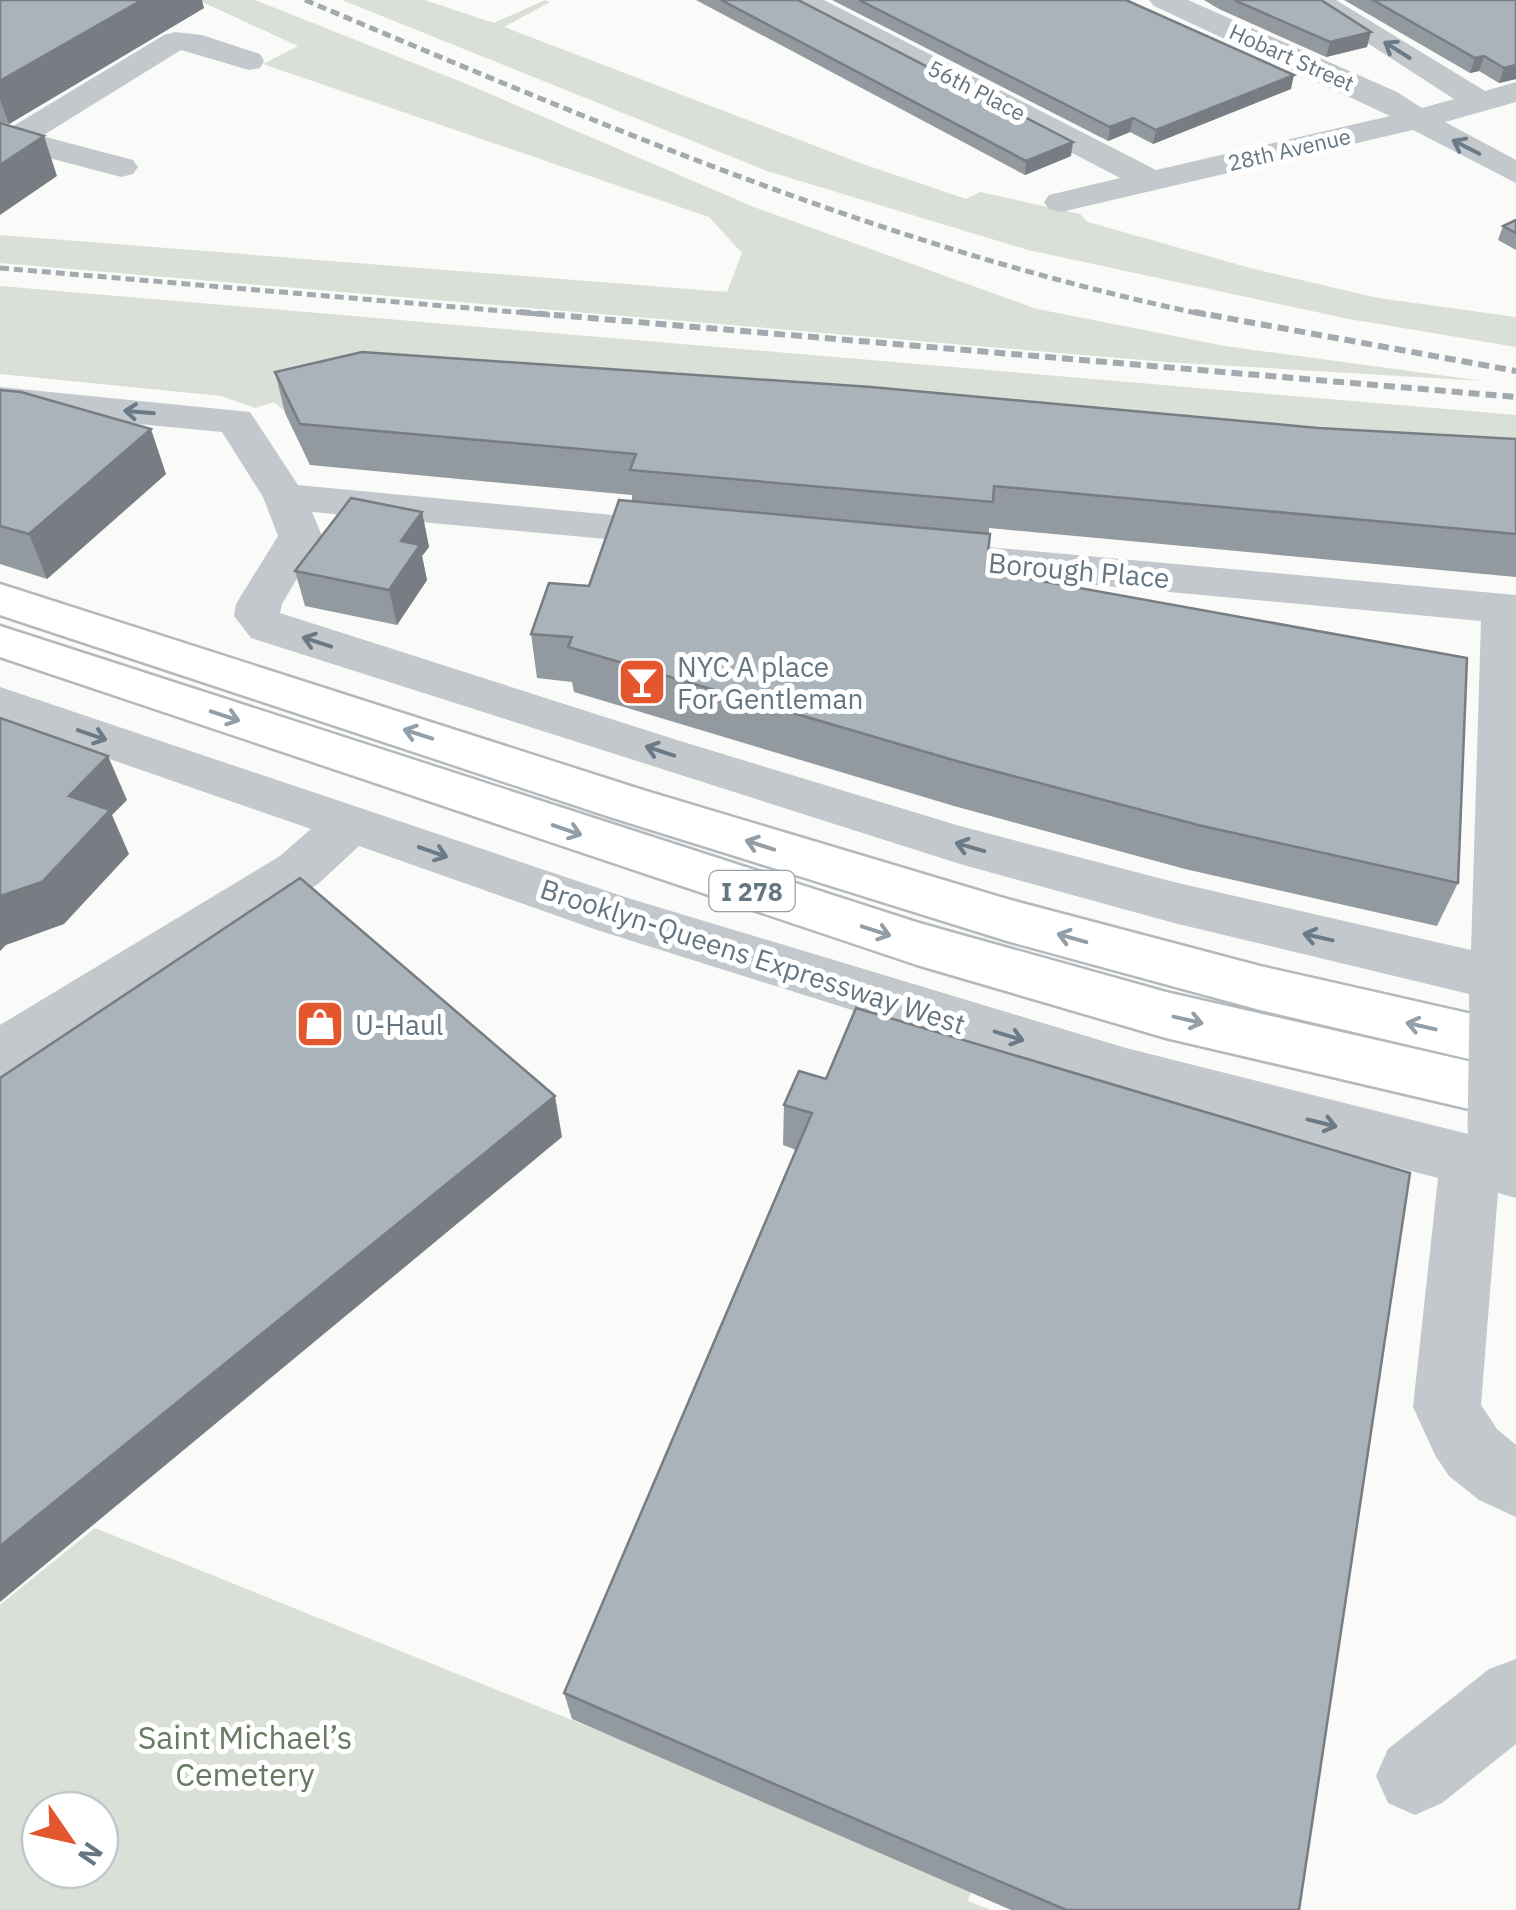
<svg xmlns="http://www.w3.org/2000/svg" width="1516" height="1910" font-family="'IBM Plex Sans',sans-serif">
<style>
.green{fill:#dadfd7;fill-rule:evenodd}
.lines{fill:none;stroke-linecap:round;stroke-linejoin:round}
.highway-casing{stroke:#b4b9bd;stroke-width:5}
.minor{fill:#c3c8cc;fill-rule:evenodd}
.highway{fill:#fff;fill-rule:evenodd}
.rail-far1{stroke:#a2aab0;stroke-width:5;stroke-dasharray:9 5;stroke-linecap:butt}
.rail{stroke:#a2aab0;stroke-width:6;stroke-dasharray:11 6;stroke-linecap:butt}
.minor-bridge{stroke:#c3c8cc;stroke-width:55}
.wall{fill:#929a9f}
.shaded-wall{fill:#777d82}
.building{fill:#aab3b9;stroke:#777d82;stroke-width:2.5}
.oneway{stroke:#6a7a87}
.oneway2{stroke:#939fa8}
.labels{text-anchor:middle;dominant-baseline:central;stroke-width:10;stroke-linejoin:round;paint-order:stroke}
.far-street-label{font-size:22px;fill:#657683;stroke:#fff}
.shield{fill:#fff;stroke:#939fa8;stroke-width:2.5}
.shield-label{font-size:25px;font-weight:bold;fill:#657683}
.street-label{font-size:28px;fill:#657683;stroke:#fff}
.poi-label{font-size:28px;fill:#657683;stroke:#fff;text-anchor:start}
.near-park-label{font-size:32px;fill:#687a64;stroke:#fff}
</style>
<rect width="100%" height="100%" fill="#fafaf8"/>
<g class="green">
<polygon points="198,0 255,0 469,85 754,207 1037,309 1225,346 1483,381 1166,362 0,263 0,235 727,292 742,253 709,217 263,64 298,46"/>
<polygon points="342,0 425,0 494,23 545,0 550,2 504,27 860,163 966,199 980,192 1080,214 1088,222 1250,268 1378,298 1516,317 1516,347 1349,319 1028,250 767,171"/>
<polygon points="0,286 1516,415 1516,473 372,389 283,410 274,402 255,408 221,396 0,374"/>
<path d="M95,1528L974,1882L968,1901L991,1910H0V1605ZM40,1810H100V1870H40Z"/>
</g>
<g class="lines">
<g class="highway-casing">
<g id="highway">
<polygon points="0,584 646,791 1007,899 1260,966 1516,1024 1516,1070 1260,1010 1007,941 610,817 0,615"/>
<polygon points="0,626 919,923 1166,992 1516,1072 1516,1120 1166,1038 917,965 0,657"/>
</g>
</g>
<g class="minor">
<polygon points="787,0 824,0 1156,170 1390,116 1154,6 1149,0 1188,0 1397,92 1422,108 1454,99 1301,0 1336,0 1485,91 1516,82 1516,102 1445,122 1516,160 1516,183 1413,130 1061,212 1049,209 1044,202 1049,195 1120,178 792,6"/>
<polygon points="175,32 202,35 260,54 264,61 260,68 249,70 181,50 42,136 133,160 138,167 133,174 121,177 0,145 0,125 10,128 164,35"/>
<polygon points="0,387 250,412 298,485 696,523 703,533 696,543 681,546 312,512 322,536 282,604 280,613 680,741 960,826 1174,882 1471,950 1481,621 912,568 896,564 890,554 896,544 912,540 1516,595 1516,1027 1497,1034 1477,1027 1469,1011 1469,994 1174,923 960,864 251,638 234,616 236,604 278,536 263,497 222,432 0,411"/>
<polygon points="0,687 628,898 1126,1048 1516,1146 1516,1198 1498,1193 1481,1405 1497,1429 1516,1445 1516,1517 1479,1500 1449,1476 1435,1455 1413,1407 1438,1178 1126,1096 597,930 359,846 318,884 38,1059 20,1076 0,1083 0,1025 280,856 311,829 0,721"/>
<polygon points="1516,1659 1516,1744 1442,1803 1415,1815 1388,1803 1376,1776 1388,1749 1489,1669"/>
</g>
<use href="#highway" class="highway"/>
<g class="rail-far1">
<path d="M305,0C599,124 892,250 1206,315"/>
<polyline points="0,268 550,315"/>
</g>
<g class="rail">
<polyline points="520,312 1516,397"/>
<polyline points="1194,312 1516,371"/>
</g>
<polyline class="minor-bridge" points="1495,1128 1497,1011"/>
</g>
<g class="wall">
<polygon points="0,0 204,8 9,124 0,122"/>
<polygon points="696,0 798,0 1071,156 1025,175"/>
<polygon points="832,0 1126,0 1291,89 1153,144 1130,132 1108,141"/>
<polygon points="1204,0 1321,0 1367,47 1326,57 1219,9"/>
<polygon points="1344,0 1516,0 1516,79 1499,83 1479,71 1470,73"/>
<polygon points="1516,220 1516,250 1498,240 1503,226"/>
<polygon points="275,372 1516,439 1516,577 989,528 989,534 986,571 1458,883 1437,926 1185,869 954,806 574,692 572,682 537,678 531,634 589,586 632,501 632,495 310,465 285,413"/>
<polygon points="0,390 166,474 47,579 0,564"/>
<polygon points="422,512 429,547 422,556 427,580 397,625 305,606 295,571"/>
<polygon points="799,1071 1299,1910 1011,1910 572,1719 564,1693 796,1150 783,1145 784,1105"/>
</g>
<g class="shaded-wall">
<polygon points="142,0 202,0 204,8 9,124 0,99 0,81"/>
<polygon points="1371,32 1367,47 1326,57 1330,42"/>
<polygon points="1484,56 1479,71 1470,73 1475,58"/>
<polygon points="1516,65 1516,79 1499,83 1504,68"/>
<polygon points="1294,75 1291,89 1153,144 1156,130"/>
<polygon points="1133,118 1130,132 1108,141 1110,127"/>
<polygon points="44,136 57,176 0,215 0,165"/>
<polygon points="1073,142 1071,156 1025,175 1026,161"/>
<polygon points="151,429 166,474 47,579 29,534"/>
<polygon points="422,512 429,547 422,556 427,580 397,625 389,590 401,541"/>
<polygon points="108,756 127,800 112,815 129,854 64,924 6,945 0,951 0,896 69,796"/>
<polygon points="555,1096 562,1137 0,1602 0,1546"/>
</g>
<g class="building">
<polygon points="0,0 142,0 0,81"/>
<polygon points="721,0 798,0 1073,142 1026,161"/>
<polygon points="859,0 1126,0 1294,75 1156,130 1133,118 1110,127"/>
<polygon points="1234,0 1321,0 1371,32 1330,42"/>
<polygon points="1373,0 1516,0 1516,65 1504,68 1484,56 1475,58"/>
<polygon points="0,123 44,136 0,165"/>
<polygon points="1516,220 1516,233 1503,226"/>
<polygon points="362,352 871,387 1318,428 1516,439 1516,534 994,486 993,502 630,470 636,454 300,424 275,372"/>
<polygon points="0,390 21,392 151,429 29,534 0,526"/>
<polygon points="351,498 422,512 401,541 420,545 389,590 295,571"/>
<polygon points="619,500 990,534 986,571 1467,658 1458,883 1198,825 960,762 568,647 572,637 531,634 549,583 589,586"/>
<polygon points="0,718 108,756 69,796 110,810 42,882 0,896"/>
<polygon points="300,878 555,1096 0,1546 0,1078"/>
<polygon points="856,1008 1410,1173 1299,1910 1066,1910 564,1693 812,1113 784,1105 799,1071 826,1079"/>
</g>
<defs><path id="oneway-shaft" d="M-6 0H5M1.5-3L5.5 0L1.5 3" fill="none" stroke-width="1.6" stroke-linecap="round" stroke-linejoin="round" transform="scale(2.5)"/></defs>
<g class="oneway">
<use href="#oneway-shaft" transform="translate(1397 50) rotate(-148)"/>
<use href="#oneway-shaft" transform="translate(1466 147) rotate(-153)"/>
<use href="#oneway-shaft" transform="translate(139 412) rotate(-175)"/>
<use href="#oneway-shaft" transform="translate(317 642) rotate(-162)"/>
<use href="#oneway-shaft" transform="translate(92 735) rotate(19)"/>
<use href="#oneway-shaft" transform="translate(660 751) rotate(-162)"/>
<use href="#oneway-shaft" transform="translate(970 847) rotate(-164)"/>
<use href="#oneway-shaft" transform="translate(433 852) rotate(19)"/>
<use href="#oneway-shaft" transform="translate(1318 937) rotate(-167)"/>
<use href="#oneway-shaft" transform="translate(1009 1036) rotate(17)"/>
<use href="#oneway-shaft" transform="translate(1322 1123) rotate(14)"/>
</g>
<g class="oneway2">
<use href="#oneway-shaft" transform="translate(225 716) rotate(18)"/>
<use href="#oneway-shaft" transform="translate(418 734) rotate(-162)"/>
<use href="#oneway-shaft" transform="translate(567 830) rotate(19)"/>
<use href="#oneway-shaft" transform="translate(760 845) rotate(-162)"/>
<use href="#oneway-shaft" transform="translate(876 931) rotate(18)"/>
<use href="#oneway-shaft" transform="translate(1072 938) rotate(-164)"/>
<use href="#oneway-shaft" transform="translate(1188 1020) rotate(13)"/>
<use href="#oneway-shaft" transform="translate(1421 1026) rotate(-167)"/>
</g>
<defs>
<g id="bar-square" transform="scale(2.5)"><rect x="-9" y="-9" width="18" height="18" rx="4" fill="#e4572e" stroke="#fff"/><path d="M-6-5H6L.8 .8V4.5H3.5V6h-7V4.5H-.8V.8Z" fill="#fff"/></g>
<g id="shop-square" transform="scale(2.5)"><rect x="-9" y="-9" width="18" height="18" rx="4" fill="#e4572e" stroke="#fff"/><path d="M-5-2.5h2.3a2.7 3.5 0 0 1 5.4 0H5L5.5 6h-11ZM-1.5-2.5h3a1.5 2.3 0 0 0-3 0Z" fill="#fff"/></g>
</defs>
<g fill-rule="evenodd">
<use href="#bar-square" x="642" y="682"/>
<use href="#shop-square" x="320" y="1024"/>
</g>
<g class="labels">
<g class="far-street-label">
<text transform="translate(1292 57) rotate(24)">Hobart Street</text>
<text transform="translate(977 90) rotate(27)">56th Place</text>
<text transform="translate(1289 149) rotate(-13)">28th Avenue</text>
</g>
<rect class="shield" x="709.5" y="871" width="85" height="40" rx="8"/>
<g class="shield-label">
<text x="752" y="891">I 278</text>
</g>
<g class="street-label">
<text transform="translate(1079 570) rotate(5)">Borough Place</text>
<text transform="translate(753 956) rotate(18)">Brooklyn-Queens Expressway West</text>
</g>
<g class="poi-label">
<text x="677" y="666">NYC A place<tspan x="677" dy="32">For Gentleman</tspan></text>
<text x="355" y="1024">U-Haul</text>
</g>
<g class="near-park-label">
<text x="245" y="1737">Saint Michael’s<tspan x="245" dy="37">Cemetery</tspan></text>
</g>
</g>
<g transform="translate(70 1840) rotate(124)"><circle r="48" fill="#ffffff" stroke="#c1c8cd" stroke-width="2.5"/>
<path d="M0-8L18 38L0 25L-18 38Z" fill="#e4572e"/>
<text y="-15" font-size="28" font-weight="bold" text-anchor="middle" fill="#657683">N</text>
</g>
</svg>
